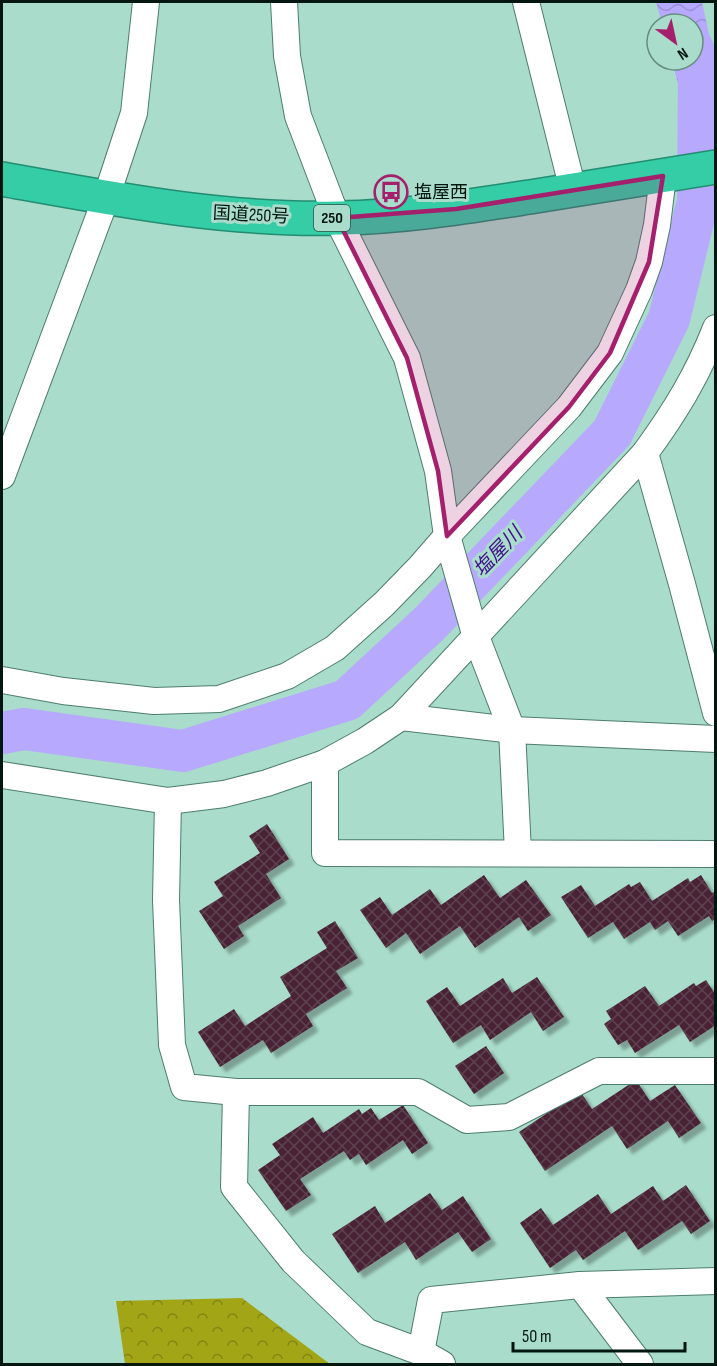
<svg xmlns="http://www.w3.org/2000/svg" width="717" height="1366" font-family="'Sofia Sans Condensed','Noto Sans JP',sans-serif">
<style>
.forest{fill:url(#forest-crowns)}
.water{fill:url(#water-waves)}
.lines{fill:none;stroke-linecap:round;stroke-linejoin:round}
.river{stroke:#b7a9fd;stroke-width:42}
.building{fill:url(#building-cross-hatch);filter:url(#shadow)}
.minor-casing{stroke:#4d7d6d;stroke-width:28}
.highway-casing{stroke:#238d72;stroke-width:36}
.minor{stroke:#fff;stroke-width:26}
.highway{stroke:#34cda6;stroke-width:33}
.marked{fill:#a41f6c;fill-opacity:0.2;stroke:#a41f6c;stroke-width:4.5;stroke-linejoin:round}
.labels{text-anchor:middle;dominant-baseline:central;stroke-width:6;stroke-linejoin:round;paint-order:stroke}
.shield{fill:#a9dcca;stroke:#355148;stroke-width:1.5}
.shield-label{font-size:16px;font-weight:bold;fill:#031610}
.poi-label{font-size:18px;fill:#031610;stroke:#a9dcca;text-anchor:start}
.street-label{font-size:18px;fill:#031610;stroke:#a9dcca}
.water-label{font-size:20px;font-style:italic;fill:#400f8b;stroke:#a9dcca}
</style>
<defs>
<pattern id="forest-crowns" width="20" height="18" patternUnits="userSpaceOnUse" patternTransform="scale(1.5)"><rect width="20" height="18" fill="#a2a516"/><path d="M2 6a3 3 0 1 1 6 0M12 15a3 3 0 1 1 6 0" fill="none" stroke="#828513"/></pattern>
<pattern id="water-waves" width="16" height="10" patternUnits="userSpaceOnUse" patternTransform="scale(1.5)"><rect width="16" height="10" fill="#b7a9fd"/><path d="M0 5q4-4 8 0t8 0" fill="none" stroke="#9c91d8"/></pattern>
<pattern id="building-cross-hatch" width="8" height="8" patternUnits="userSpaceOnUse" patternTransform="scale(1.5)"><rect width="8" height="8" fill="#482435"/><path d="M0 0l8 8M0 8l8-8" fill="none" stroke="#5d424f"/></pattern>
<filter id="shadow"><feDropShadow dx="5.5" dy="5.5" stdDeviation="1.5" flood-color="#0004"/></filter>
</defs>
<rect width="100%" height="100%" fill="#a9dcca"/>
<polygon class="forest" points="242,1298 330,1364 125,1364 116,1301"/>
<polygon class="water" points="656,2 702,2 715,61 715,130 681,135 678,84 672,60 693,60 693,24 662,24"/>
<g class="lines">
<polyline class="river" points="2,733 24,729 183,751 347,700 429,624 612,433 669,319 698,201 699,69 693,49"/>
</g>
<g class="building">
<polygon points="267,824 289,859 266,874 281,898 238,926 244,936 224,949 199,911 223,896 214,882 260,853 249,836"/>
<polygon points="484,875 500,898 526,880 551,915 528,931 519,917 475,948 460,926 420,954 406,933 386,948 360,910 380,897 392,915 430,889 441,905"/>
<polygon points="701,875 712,893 716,891 716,918 712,921 709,916 678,936 668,921 655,930 650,922 624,939 613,922 588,938 561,897 581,885 595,906 629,884 631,887 640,882 652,901 688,878 690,882"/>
<polygon points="335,921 358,958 336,971 347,988 306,1014 313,1026 271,1053 263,1040 220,1067 198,1032 234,1009 245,1026 291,996 280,977 327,948 317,932"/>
<polygon points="537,977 564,1017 543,1031 531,1012 490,1040 481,1025 453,1043 426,1001 447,987 460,1006 503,978 512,993"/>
<polygon points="706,980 716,995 716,1025 690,1042 679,1025 635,1053 627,1040 618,1045 604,1024 611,1019 606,1011 645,986 659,1006 694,983 696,986"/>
<polygon points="486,1046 504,1073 474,1094 455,1066"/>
<polygon points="636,1080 650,1101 675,1085 701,1123 679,1138 668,1121 627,1149 612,1126 545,1171 519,1132 580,1091 592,1109"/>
<polygon points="403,1105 428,1143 412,1154 403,1140 366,1165 359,1154 350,1160 344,1151 300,1179 311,1195 286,1211 258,1170 280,1155 272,1144 313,1117 323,1133 359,1109 362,1114 371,1108 379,1120"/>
<polygon points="686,1185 710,1221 691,1234 682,1221 638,1250 625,1231 583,1260 576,1250 550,1268 520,1223 541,1208 553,1225 598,1194 611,1214 653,1186 663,1201"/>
<polygon points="430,1193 442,1210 463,1196 491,1239 472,1252 458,1232 416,1260 405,1242 358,1273 332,1234 375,1206 385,1223"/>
</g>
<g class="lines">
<g class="minor-casing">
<g id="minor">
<polyline points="284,2 287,56 298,116 337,218 407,358 438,471 447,536 475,634 512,730 518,852"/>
<polyline points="526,2 573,190"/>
<polyline points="645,453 682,584 716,713"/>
<polyline points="2,476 106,198 134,113 146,2"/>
<polyline points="2,680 63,691 154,701 219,699 287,676 335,648 384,604 420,567 447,536 569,407 610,353 639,290 649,262 657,225 663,176"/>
<polyline points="401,717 512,730 716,739"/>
<polyline points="325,763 325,853 716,854"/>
<path d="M2,775L168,801L224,794L267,783L325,763L365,741L401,717L645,453C675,412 697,376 716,328"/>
<polyline points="168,801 166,900 172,1045 184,1087 236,1092 418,1092 467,1120 509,1117 599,1071 716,1071"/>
<polyline points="236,1092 234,1187 293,1261 367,1332 421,1352 442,1364"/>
<polyline points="580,1285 640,1364"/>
<polyline points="421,1352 431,1300 580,1285 716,1281"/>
</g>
</g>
<g class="highway-casing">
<path id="highway" d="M2,179C113,199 225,221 339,218C405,217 471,206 536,196C596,186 656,177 716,167"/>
</g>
<use href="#minor" class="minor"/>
<use href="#highway" class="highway"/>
</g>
<path class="marked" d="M663,176L649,262L610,353L569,407L447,536L438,471L407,358L337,218L456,209Z"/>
<defs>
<g id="bus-ring" transform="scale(1.725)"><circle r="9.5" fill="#a9dcca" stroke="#a41f6c" stroke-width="1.5"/><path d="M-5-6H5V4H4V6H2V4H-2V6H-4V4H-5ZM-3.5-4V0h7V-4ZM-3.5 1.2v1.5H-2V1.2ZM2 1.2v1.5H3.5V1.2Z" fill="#a41f6c"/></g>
</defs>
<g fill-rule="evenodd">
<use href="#bus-ring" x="391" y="192"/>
</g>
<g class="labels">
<rect class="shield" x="314" y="205" width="36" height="26" rx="4.5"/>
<g class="shield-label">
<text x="332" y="218">250</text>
</g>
<g class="poi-label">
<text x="414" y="192">塩屋西</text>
</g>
<g class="street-label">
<text transform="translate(251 215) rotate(3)">国道250号</text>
</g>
<g class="water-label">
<text transform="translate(498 552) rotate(-46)">塩屋川</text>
</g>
</g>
<rect width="717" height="1366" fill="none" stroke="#031610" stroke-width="6"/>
<g transform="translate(675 42) rotate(147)"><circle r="28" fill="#a9dcca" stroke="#678d80" stroke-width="1.5"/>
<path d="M0-4.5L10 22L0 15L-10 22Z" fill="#a41f6c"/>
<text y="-9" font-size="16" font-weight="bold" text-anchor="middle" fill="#031610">N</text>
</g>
<path d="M513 1342v9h172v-9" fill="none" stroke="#031610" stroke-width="3"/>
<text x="522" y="1342" font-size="18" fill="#031610" stroke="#a9dcca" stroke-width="4.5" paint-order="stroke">50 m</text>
</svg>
